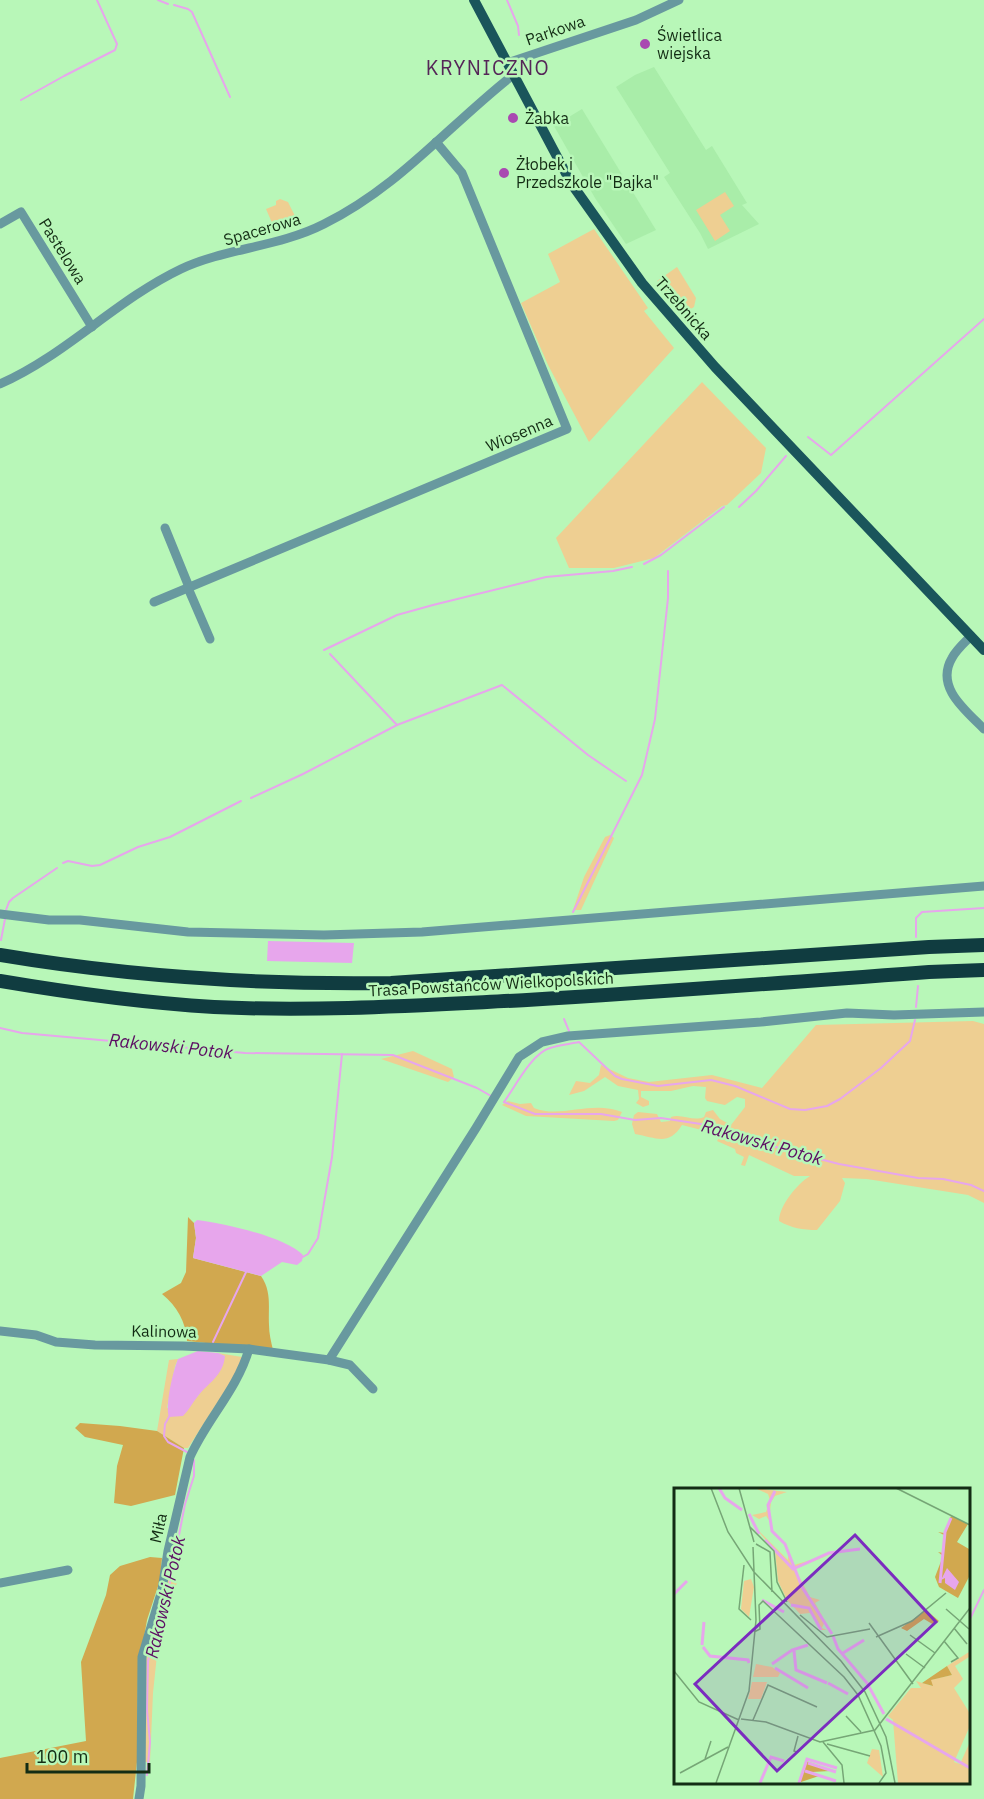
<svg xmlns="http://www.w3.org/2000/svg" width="984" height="1799" font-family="'IBM Plex Sans',sans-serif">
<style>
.built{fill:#a9eda9}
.green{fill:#eecf92}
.forest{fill:#d1a84f}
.water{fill:#e7a6ec}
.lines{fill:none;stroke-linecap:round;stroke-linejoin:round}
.stream{stroke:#e7a6ec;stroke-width:2}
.minor{stroke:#68999f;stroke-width:9}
.major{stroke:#1a555b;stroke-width:10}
.highway{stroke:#103c40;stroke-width:14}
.poi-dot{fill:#a949b1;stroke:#b8f7b8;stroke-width:2}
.labels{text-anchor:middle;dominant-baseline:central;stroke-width:5;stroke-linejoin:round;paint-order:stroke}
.street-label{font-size:16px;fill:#132c14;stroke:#b8f7b8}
.poi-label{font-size:16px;fill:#132c14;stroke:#b8f7b8;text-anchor:start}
.water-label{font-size:18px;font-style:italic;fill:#5c0e63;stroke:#b8f7b8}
.quarter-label{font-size:20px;letter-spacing:1.5px;fill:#552658;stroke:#b8f7b8}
.inset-river{fill:none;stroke:#e7a6ec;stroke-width:3}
.inset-road{fill:none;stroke:#76a676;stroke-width:1.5}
.view{fill:#7b2cbf;fill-opacity:0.15;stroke:#7b2cbf;stroke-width:3}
.inset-edge{fill:none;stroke:#132c14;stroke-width:3}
</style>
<rect width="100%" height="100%" fill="#b8f7b8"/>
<g class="built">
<polygon points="654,67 706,150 712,146 747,203 742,205 759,224 708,249 700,233 664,177 670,173 616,87 635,75"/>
<polygon points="582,109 656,230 626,244 595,198 554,126"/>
</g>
<g class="green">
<polygon points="725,192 734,206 720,215 730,231 715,241 696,210"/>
<polygon points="280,199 288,202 295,216 273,225 266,209 276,205 276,201"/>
<polygon points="594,229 648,308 644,311 674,348 589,442 548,365 521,303 560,282 548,254"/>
<polygon points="677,267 696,298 694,307 684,313 657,281"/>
<polygon points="702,382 766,448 761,473 727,505 722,506 654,558 614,568 569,568 556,538"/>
<polygon points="610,835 614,838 581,910 573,910 584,877 605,837"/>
<path d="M973,1021L984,1024V1203L968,1195L867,1179L842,1178L845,1183L840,1201L817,1230C803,1230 791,1228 779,1221C779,1206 797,1184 810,1176H794L749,1155L745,1166L741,1165L744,1157L736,1153L735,1149L717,1141L721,1135L682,1125C669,1146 657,1138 635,1134L632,1124L634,1115L638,1112L657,1114L661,1122L670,1121L671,1117C681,1113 693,1122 704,1117L706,1112L713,1110L720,1119L731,1125L745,1107V1099L737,1097L725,1105L707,1101L705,1098L706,1087L693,1086L671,1091H641V1097L649,1101V1105L643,1107L636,1103L639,1099L638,1090L618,1086L605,1077L584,1091L569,1095L576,1081L590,1083L599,1075L601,1065L628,1078L649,1082L712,1075L762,1088L816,1025Z"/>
<polygon points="413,1051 452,1069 454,1077 448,1082 381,1059"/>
<path d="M508,1101L520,1104L531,1103L534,1108C561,1119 591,1100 622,1112L618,1120L614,1121L526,1116L502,1105Z"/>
<polygon points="218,1353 242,1357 239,1369 188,1448 184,1448 157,1431 169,1360 178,1359 175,1366 167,1408 198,1396 225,1356"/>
<polygon points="168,1572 178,1579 158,1645 153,1693 150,1762 144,1762 146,1654"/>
</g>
<g class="forest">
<path d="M188,1217L194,1223L196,1238L193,1258L261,1276C272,1292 268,1307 269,1325C269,1333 271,1342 273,1350L187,1341C186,1322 177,1306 162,1294L181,1283L186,1272Z"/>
<polygon points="80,1423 120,1426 157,1431 184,1448 175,1495 131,1506 114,1503 117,1466 123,1445 85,1437 75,1428"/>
<polygon points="150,1557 162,1558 160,1580 147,1620 138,1673 137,1762 133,1799 0,1799 0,1758 86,1741 81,1662 106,1595 110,1575 120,1566"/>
</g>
<g class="water">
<polygon points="268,941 354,943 352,963 267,961"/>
<path d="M197,1220C223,1223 286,1237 303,1255L302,1261L297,1265L282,1262L261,1276L193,1258L196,1238L194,1223Z"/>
<path d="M198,1351L218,1353L225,1356C223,1376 209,1382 198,1396C193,1402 189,1410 183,1416L169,1417C165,1405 173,1371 178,1359Z"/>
</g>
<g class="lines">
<g class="stream">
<polyline points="158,0 168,4"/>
<polyline points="507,0 518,26 519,35"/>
<polyline points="174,5 188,9 192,12 230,97"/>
<polyline points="21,100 64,76 115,50 117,44 97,0"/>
<polyline points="808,437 831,455 984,319"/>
<polyline points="739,507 756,491 786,456"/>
<polyline points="644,564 661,555 724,507"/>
<polyline points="324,650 397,615 433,605 546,577 613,571 632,567"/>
<polyline points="330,654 397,725"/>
<polyline points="251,798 303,774 397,725 502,685 588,755 626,781"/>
<polyline points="63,863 68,861 92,866 100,865 138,847 170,837 241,801"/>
<polyline points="6,910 9,902 13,898 57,868"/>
<polyline points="573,912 642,775 655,719 668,598 668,571"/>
<polyline points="916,937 916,918 922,912 984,908"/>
<polyline points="1,940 5,919"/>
<polyline points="916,1007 918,986"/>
<polyline points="564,1019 569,1031"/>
<polyline points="0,1028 22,1033 245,1053 393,1055 477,1088 491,1096"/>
<path d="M504,1102C515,1087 532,1053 550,1048C559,1045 570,1044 579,1042L615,1076L622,1079L658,1086L711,1080L735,1086L790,1109L805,1110L827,1106L840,1099L881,1068L910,1041L915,1020"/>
<polyline points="504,1102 535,1114 601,1114 635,1120 661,1118 714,1126 785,1150 839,1164 918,1178 943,1179 971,1185 984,1191"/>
<polyline points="301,1258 308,1254 318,1238 321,1220 332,1157 342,1054"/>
<polyline points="213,1342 247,1270"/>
<polyline points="170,1415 165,1424 164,1436 168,1442 187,1452"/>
<polyline points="968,1623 984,1590"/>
<polyline points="147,1775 150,1742 147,1710 148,1661 169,1587 185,1504 194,1476 194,1460"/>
</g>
<g class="minor">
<polyline points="507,63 636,20 679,0"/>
<polyline points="0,224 21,212 92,327"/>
<path d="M0,384C66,355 116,300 181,269C226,248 279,247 324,224C399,187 448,126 513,75"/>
<polyline points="165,528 189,587"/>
<polyline points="188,588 210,639"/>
<polyline points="154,602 567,429 462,173 436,142"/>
<path d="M971,636C964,643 956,650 952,658C935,687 965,710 984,729"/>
<polyline points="0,914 49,920 80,920 188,932 324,935 422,932 984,886"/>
<polyline points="0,1331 36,1335 56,1342 95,1345 183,1346 249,1349 329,1360 350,1365 373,1389"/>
<polyline points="329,1360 476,1128 519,1057 542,1042 568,1036 761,1022 847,1013 894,1015 984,1012"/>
<polyline points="0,1583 68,1570"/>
<path d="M139,1799L141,1786L142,1657L162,1590L168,1551L190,1457C207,1419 237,1390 249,1349"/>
</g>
<polyline class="major" points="474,0 571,183 642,283 715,367 984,650"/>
<g class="highway">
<path d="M0,955C131,977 258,985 391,983L929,947L984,945"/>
<path d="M0,981C71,993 142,1003 214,1007C318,1012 423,1005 527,1000C661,992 795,982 929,972L984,970"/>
</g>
</g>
<g class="poi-dot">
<circle cx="645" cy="44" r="6"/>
<circle cx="513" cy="118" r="6"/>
<circle cx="504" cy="173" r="6"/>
</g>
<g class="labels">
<g class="street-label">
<text transform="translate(555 30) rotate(-19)">Parkowa</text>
<text transform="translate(262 229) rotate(-16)">Spacerowa</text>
<text transform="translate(63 251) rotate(58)">Pastelowa</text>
<text transform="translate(684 308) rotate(49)">Trzebnicka</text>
<text transform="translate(519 433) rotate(-23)">Wiosenna</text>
<text transform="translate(491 984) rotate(-3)">Trasa Powstańców Wielkopolskich</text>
<text transform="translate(164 1331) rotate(1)">Kalinowa</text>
<text transform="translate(158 1528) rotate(-77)">Miła</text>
</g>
<g class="poi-label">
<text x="657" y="35">Świetlica<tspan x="657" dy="18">wiejska</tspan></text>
<text x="525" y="118">Żabka</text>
<text x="516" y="164">Żłobek i<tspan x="516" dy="18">Przedszkole "Bajka"</tspan></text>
</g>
<g class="water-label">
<text transform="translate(171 1046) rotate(6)">Rakowski Potok</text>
<text transform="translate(762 1142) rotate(16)">Rakowski Potok</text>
<text transform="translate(165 1597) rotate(-77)">Rakowski Potok</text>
</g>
<g class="quarter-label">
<text x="488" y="67">KRYNICZNO</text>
</g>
</g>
<g transform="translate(674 1488)">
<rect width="296" height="296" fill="#b8f7b8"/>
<path d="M81,0L113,4L101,8L97,14L95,32L92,28L85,31L78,27L92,24L96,12L94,6ZM80,38L114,72V62L120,77L157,66L121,81L136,109L146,112L141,115L151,133L148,140L153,142H147L136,125L126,126L113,112L104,93L101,63ZM77,91L80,99L75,129L67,121L70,93ZM295,164V169L281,178L289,191L280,200L295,224V253V240L280,274L286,276L295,256V295H224L219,232L214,228L237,200H247L242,193L258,198L256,192L278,187L273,178ZM82,176L98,179L106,185L104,189H79ZM78,194H93L87,211H74ZM198,261L205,262L209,289L193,275Z" fill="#eecf92"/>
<path d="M277,28L294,36L283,54L295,61V89L284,110L265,99L261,89L269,68L264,64L269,65L270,47L264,44L270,45ZM252,122L265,133L260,137L250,131L233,143L227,140ZM273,178L278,187L257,192L259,198L248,195ZM132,273L155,281L156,283L138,284L145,288L124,295Z" fill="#d1a84f"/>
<path d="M273,80L285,94L281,102L271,95V90L267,92Z" fill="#e7a6ec"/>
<path class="inset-river" d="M45,0L51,10L68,22M101,3L94,17L98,43L111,56L128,99L158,146M75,26L85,46M91,52L119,81L155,65L186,61M266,95L271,44L277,30M0,106L13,93M88,112L110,124M117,117L135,120L147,142M159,148L164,161L193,195L210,226M28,157L30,134M29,159L36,168L74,172L75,175M120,163L122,182L153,195M169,165L190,152M98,176L118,162L134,157M101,180L134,200M154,195L174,206M212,231L296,280M134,275L162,284M131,283L162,293M86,295L97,269L110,273M125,295L133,271L163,280"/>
<path class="inset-road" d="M37,0L54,44L80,84L167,173L191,204L212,249L221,295M65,0L80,54M222,0L296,37M76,39L100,63L103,94L113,114M82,56L96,64L98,104M70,77L65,121L77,132M272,121L295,141M126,127L153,149L196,141M195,135L239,196M280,140L293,156M80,144L86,141L85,117L89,113L170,189L184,207L207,258L212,285L205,295M236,147L261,165M202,149L238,133L272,105M270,153L284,170L277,174M232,166L251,180M0,183L25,214L65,232M172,228L187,244M67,231L92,234L146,254L201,242L296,120M79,232L94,197L143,219M149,254L168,277L170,295M153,256L196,268M123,264L120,263L124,248M31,271L37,253M6,285L54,259M42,295L75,203L82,132L79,59"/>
<path class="view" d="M181,47L262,134L103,283L21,196Z"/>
<rect width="296" height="296" class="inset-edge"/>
</g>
<path d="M27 1763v9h122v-9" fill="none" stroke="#132c14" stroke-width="3"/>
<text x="36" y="1763" font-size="18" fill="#132c14" stroke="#b8f7b8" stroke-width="4.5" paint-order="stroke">100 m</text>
</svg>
